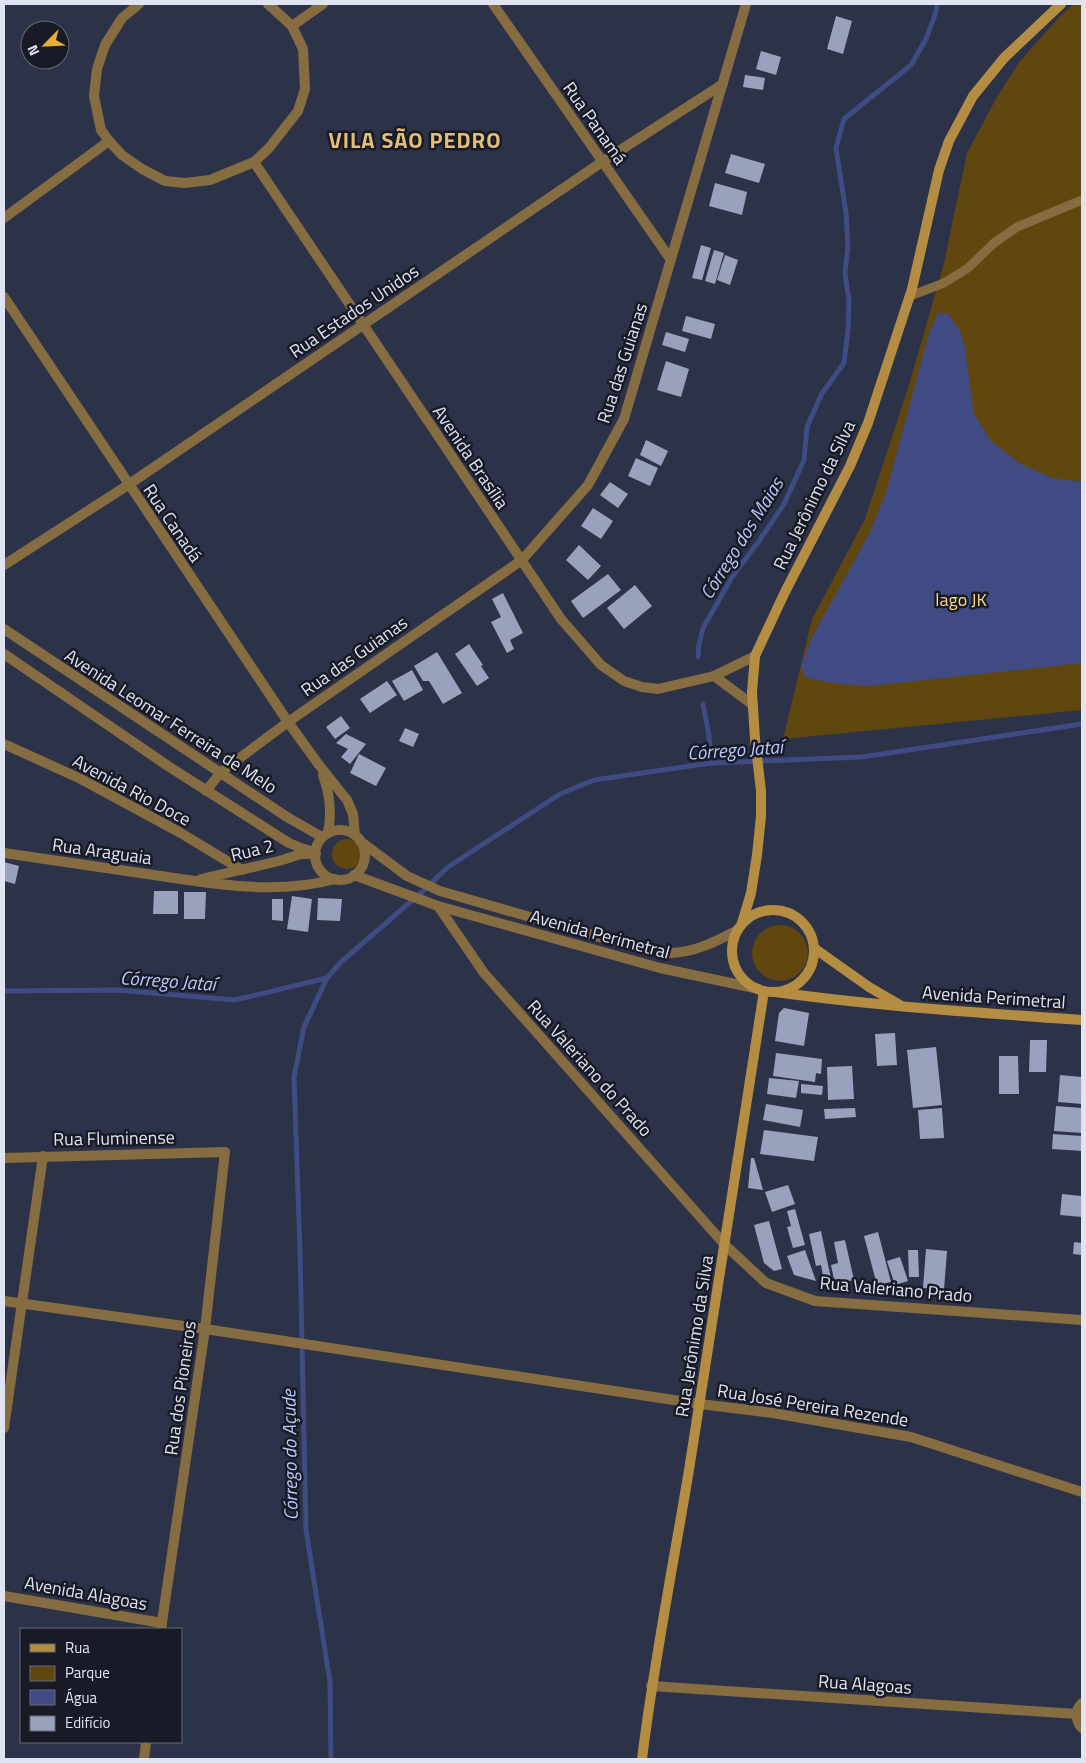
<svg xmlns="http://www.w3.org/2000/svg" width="1086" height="1763" font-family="'Titillium Web',sans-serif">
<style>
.green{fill:#60460f}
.water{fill:#404b84}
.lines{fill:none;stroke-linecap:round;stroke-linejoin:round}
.stream{stroke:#404b84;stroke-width:5}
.building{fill:#99a1bd}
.service{stroke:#866d41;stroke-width:9}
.minor{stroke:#866d41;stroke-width:10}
.tertiary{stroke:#866d41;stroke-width:10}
.secondary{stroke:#b58d42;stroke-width:10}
.labels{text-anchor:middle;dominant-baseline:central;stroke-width:5;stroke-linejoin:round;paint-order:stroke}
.street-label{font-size:18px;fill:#dfe3f2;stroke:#181a25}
.park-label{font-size:18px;fill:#fdd58e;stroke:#181a25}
.water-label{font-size:19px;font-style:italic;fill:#bac7fb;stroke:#181a25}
.district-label{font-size:22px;font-weight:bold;letter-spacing:1px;fill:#e4bd76;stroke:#181a25}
</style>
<rect width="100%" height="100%" fill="#2c3248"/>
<g class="green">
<polygon points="1074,4 1082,4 1082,710 783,739 812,619 865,519 909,385 944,263 967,153 997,97 1020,61 1062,14"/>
<circle cx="347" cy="854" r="15"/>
<circle cx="780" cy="953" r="28"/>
</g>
<polygon class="water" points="938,313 948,314 960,331 964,343 974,414 990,440 1019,463 1052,478 1082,482 1082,663 869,686 838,684 811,679 805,676 801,666 811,639 869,534 886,493 929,333"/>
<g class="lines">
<g class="stream">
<polyline points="698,657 699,644 703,628 714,609 732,577 759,541 784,504 804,460 807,427 821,395 844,363 848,330 849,300 845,273 848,246 846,213 836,148 844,119 911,65 926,39 936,12 937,4"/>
<polyline points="703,704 709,735 711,763"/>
<polyline points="4,991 117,990 235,1000 327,978"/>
<polyline points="331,1759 330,1682 306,1530 300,1250 294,1077 304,1027 327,978 341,962 423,891 448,867 560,794 594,780 711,763 862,757 1082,724"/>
</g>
</g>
<g class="building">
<polygon points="836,16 852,21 843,54 827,49"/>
<polygon points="761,51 781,57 776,75 756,69"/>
<polygon points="745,75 765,78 763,90 743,87"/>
<polygon points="731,154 765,164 759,183 725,173"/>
<polygon points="715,183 747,192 742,215 709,206"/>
<polygon points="701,245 711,248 702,280 692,278"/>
<polygon points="714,250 724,253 715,284 705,281"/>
<polygon points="725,255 738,260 730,285 717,280"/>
<polygon points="686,316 715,324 711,339 682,331"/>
<polygon points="666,332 689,339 685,352 662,345"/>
<polygon points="666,361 689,369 681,397 657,390"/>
<polygon points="646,440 668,451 661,466 640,455"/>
<polygon points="636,458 658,468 650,486 628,476"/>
<polygon points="610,482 628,494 618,508 600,495"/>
<polygon points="593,508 613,521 601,539 581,526"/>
<polygon points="579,545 601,566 588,580 566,560"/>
<polygon points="608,574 621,590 583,618 571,601"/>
<polygon points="635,585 652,606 624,629 607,608"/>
<polygon points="503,593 523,633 510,640 514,649 507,653 491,622 501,617 492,599"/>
<polygon points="469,644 483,665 481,666 489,678 477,686 455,654"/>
<polygon points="437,652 462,693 443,704 429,681 423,681 414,666"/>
<polygon points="412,670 423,690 404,701 392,681"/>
<polygon points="387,681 397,695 370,713 360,699"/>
<polygon points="341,716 350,728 335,739 326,727"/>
<polygon points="405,728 419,734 413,747 399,741"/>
<polygon points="346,734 366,744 350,764 341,757 348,749 336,743"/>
<polygon points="359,754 386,768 376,786 350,773"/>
<polygon points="4,862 19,866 15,884 4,881"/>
<polygon points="154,891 178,891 178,914 153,914"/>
<polygon points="184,892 206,892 205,919 184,919"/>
<polygon points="292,896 312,899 308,932 287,929"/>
<polygon points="318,898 342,899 340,921 317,920"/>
<polygon points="272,899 283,899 283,921 272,920"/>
<polygon points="784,1008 809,1013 804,1046 775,1041 779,1013"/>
<polygon points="895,1033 897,1065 877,1066 875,1034"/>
<polygon points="1030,1040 1047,1040 1046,1072 1029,1072"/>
<polygon points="936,1047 942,1105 913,1108 907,1050"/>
<polygon points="776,1053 822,1059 821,1074 816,1073 815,1082 773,1076"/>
<polygon points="999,1056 1018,1056 1019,1094 999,1094"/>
<polygon points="852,1066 854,1099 828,1100 827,1067"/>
<polygon points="1060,1075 1082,1077 1082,1104 1058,1102"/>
<polygon points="769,1078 799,1081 796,1098 767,1094"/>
<polygon points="801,1084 823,1086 822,1095 801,1093"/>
<polygon points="766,1104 803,1110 800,1127 763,1120"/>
<polygon points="1056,1106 1082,1108 1082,1133 1054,1131"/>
<polygon points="855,1108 856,1117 825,1119 824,1109"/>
<polygon points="942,1108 944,1138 920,1139 918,1110"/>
<polygon points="764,1130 818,1137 814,1161 760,1154"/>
<polygon points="1053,1134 1082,1136 1082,1151 1052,1149"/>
<polygon points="751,1158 754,1158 763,1190 748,1188"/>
<polygon points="788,1185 795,1204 772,1212 765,1192"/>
<polygon points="1062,1194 1082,1196 1082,1217 1060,1215"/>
<polygon points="795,1209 805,1245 793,1248 787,1227 791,1226 787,1211"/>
<polygon points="769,1221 782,1269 774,1271 764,1263 754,1225"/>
<polygon points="821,1231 831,1279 824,1281 821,1265 816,1266 809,1234"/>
<polygon points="878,1232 891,1282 877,1285 864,1236"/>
<polygon points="845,1240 854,1280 835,1284 831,1265 838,1263 834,1242"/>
<polygon points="1074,1242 1082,1243 1082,1255 1073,1254"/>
<polygon points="926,1249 947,1251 944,1290 923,1288"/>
<polygon points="805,1250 816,1281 794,1275 787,1256"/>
<polygon points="908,1250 918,1250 919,1277 909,1277"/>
<polygon points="900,1257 908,1281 895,1285 887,1261"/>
</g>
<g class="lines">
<polyline class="service" points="910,296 944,283 968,268 994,243 1017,227 1082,200"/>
<g class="minor">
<polyline points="139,4 122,18 105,45 97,69 94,96 101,130 109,141 122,155 142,169 165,181 185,183 210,180 254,162 269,148 298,111 305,89 303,49 292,26 268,4"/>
<polyline points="493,4 671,260"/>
<polyline points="292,26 323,4"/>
<polyline points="254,162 561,619 601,665 624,681 642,687 658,689 714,676 755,656"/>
<polyline points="4,218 109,141"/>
<polyline points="4,297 288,722 319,765 347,800 353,814 355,835"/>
<polyline points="4,565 128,485 602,162 723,84"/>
<polyline points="714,676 753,705"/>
<polyline points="4,744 81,779 179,832 242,870"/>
<path d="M323,775C330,795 332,812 328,833"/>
<polyline points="206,791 221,772 288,722 522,560 588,485 624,419 746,4"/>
<path d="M4,853C51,860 99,867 147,874C209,883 274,896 335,879"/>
<polyline points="201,879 279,861 301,854 316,854"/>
<polyline points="4,1158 225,1152 205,1329 161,1629"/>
<polyline points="725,1245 766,1283 815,1301 1082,1320"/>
<polyline points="4,1301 205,1329 700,1404 773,1413 911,1437 1082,1492"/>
<polyline points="4,1428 43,1156"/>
<polyline points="4,1596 162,1623"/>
<polyline points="651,1686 1077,1714"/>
<path d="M1082,1703C1075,1710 1075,1720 1082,1728"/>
<polyline points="144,1759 146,1742"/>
</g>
<g class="tertiary">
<polyline points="4,629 287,817 322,837"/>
<polyline points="4,654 168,766 289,843 301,848 315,852"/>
<circle cx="340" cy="855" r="25"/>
<path d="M360,841L407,876L440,891L641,949C651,950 660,952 669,953C694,953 717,941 738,930"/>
<polyline points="354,875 438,906 660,968 759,989"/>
<polyline points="438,906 484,973 725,1245"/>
</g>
<g class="secondary">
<circle cx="773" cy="951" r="41"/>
<polyline points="742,923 751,893 757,855 761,816 761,791 755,739 752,692 755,656 785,592 850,466 868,423 912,289 939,170 949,141 973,96 1004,58 1061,4"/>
<polyline points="814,948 869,987 900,1005"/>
<path d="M775,992C877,1006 980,1013 1082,1020"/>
<path d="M642,1759C654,1662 673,1566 689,1470C715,1310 739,1150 764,991"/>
</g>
</g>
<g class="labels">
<g class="street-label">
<text transform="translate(595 123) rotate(55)">Rua Panamá</text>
<text transform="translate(354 311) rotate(-34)">Rua Estados Unidos</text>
<text transform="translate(622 363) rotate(-72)">Rua das Guianas</text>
<text transform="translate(471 457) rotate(56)">Avenida Brasília</text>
<text transform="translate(814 495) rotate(-64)">Rua Jerônimo da Silva</text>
<text transform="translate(173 523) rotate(56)">Rua Canadá</text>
<text transform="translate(354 656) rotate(-35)">Rua das Guianas</text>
<text transform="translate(171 721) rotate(33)">Avenida Leomar Ferreira de Melo</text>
<text transform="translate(132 790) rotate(28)">Avenida Rio Doce</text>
<text transform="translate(252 850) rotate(-14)">Rua 2</text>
<text transform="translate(102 851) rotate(8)">Rua Araguaia</text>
<text transform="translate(600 934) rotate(15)">Avenida Perimetral</text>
<text transform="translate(994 997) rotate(4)">Avenida Perimetral</text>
<text transform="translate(590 1068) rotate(48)">Rua Valeriano do Prado</text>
<text transform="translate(114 1138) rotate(-1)">Rua Fluminense</text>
<text transform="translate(896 1289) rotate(5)">Rua Valeriano Prado</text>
<text transform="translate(694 1336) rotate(-81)">Rua Jerônimo da Silva</text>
<text transform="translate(180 1388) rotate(-82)">Rua dos Pioneiros</text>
<text transform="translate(813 1405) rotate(9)">Rua José Pereira Rezende</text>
<text transform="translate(86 1593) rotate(10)">Avenida Alagoas</text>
<text transform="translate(865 1684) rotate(4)">Rua Alagoas</text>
</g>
<g class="park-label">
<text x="961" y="599">lago JK</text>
</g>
<g class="water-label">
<text transform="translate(741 538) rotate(-58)">Córrego dos Maias</text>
<text transform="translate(735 749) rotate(-4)">Córrego Jataí</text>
<text transform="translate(168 980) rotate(4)">Córrego Jataí</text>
<text transform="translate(289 1455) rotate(-91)">Córrego do Açude</text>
</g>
<g class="district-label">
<text x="415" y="140">VILA SÃO PEDRO</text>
</g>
</g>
<rect width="1086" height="1763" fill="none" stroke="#dfe3f2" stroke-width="10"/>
<rect x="20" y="1628" width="162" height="115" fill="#181a25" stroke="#686a77"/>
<rect x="30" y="1644" width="25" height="8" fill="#b58d42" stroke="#686a77"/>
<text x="65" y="1653" font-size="15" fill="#dfe3f2">Rua</text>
<rect x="30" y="1666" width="25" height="15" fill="#60460f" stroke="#686a77"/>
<text x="65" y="1678" font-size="15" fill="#dfe3f2">Parque</text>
<rect x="30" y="1690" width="25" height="15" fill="#404b84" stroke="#686a77"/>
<text x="65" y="1703" font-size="15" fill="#dfe3f2">Água</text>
<rect x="30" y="1716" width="25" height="15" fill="#99a1bd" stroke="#686a77"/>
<text x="65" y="1728" font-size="15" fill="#dfe3f2">Edifício</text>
<g transform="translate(45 45) rotate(246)"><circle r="24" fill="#181a25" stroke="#686a77"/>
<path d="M0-4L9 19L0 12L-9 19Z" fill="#e6ad36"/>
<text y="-8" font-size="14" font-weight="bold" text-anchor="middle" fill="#dfe3f2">N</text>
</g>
</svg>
